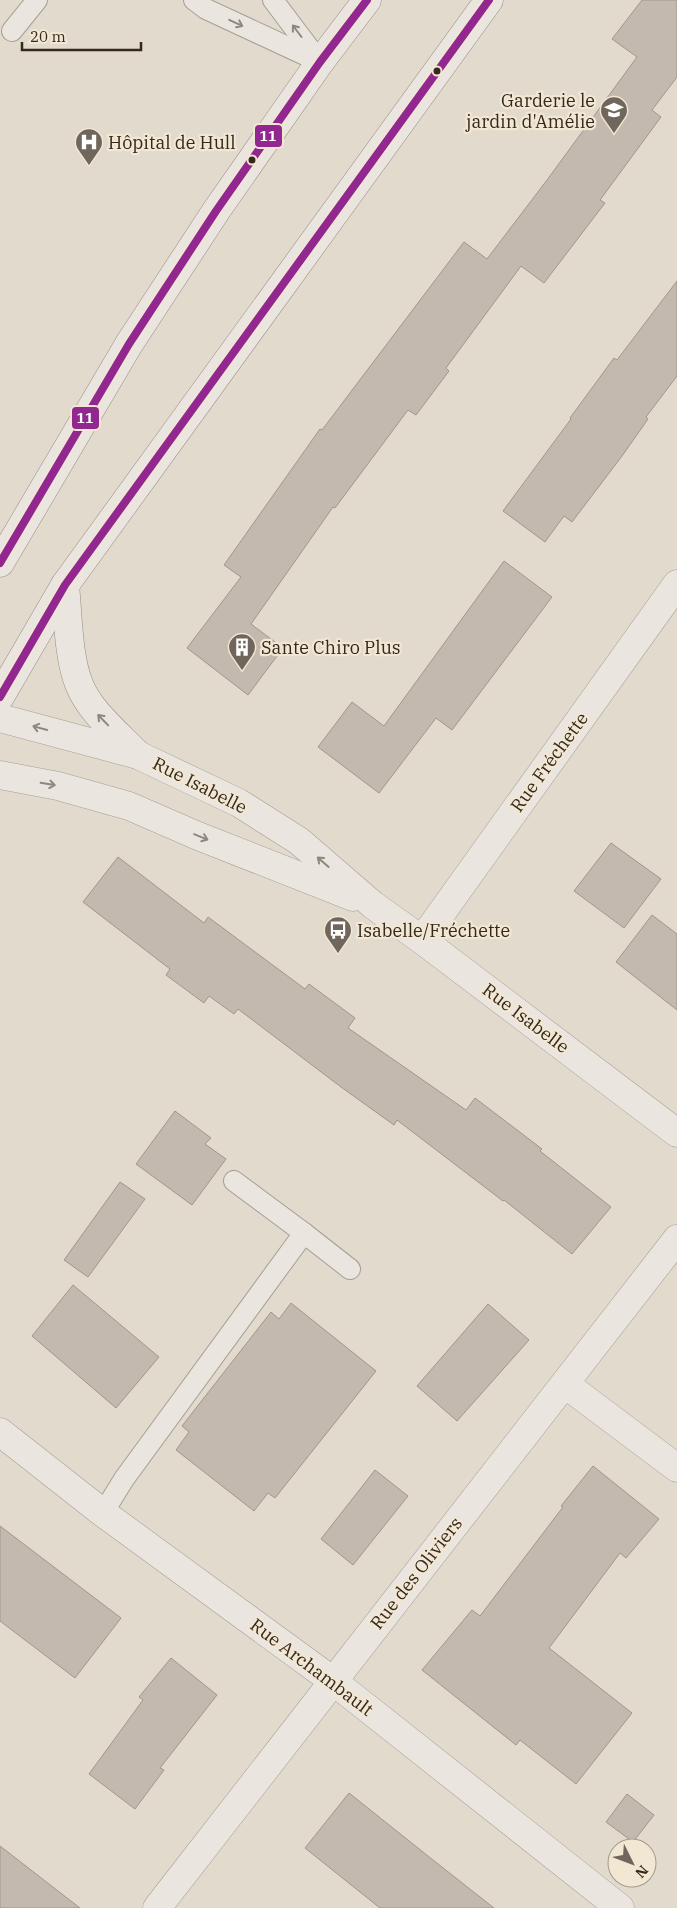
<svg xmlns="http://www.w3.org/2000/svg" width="677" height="1908" font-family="'IBM Plex Serif',serif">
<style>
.building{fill:#c4b9ae;stroke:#a1968d}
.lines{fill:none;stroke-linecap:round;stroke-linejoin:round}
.service-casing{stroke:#a69f96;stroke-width:22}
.minor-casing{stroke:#a69f96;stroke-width:29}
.tertiary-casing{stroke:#a69f96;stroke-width:29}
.secondary-casing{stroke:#968f86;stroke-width:29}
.service{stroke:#eae5de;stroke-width:20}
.minor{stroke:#eae5de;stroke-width:28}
.tertiary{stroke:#eae5de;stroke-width:28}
.secondary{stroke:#eae5de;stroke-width:28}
.bus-1-casing{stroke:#f2e7d3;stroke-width:11}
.bus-1{stroke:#922790;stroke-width:8}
.oneway{stroke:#8f867e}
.bus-dot{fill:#34281f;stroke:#f2e7d3;stroke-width:2}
.labels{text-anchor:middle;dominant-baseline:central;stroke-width:4.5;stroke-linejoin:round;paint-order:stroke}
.poi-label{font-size:18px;fill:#34281f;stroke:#f2e7d3;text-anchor:start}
.street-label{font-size:18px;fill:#34281f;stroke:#f2e7d3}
.line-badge{stroke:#f2e7d3;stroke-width:2}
.badge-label{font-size:14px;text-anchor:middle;font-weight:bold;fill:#fff}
</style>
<rect width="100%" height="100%" fill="#e1dacd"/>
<g class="building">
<polygon points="642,0 677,0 677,77 652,110 661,117 600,200 605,203 544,283 521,266 446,368 449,371 416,415 408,410 335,508 333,507 251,624 283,648 248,695 187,648 241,577 224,565 320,429 322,430 464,242 487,259 547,180 637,57 612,39"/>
<polygon points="677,281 677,376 646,417 648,419 622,456 572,522 564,516 545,542 503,511 571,419 570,418 614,358 617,360"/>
<polygon points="504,561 552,597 452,730 436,718 379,793 318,747 352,702 384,726"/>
<polygon points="611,843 661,879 624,928 574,891"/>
<polygon points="118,857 204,923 208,917 305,989 309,984 355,1018 348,1028 466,1110 475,1098 542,1149 540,1151 611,1207 572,1254 504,1200 503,1201 397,1120 394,1125 341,1087 238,1009 234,1014 209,996 204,1003 166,975 170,969 83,902"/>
<polygon points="652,915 677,934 677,1010 616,962"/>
<polygon points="175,1111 211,1138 205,1144 226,1159 192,1205 136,1164"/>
<polygon points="120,1182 145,1199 88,1277 64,1260"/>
<polygon points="73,1285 159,1357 116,1408 32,1336"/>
<polygon points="291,1303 376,1371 275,1498 268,1493 254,1511 176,1450 189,1432 182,1426 271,1312 279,1319"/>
<polygon points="488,1304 529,1340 457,1421 417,1386"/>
<polygon points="593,1466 659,1519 626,1558 620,1553 549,1648 632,1713 576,1784 520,1740 516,1745 422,1670 472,1610 480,1616 563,1507 561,1506"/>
<polygon points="375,1470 408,1496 353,1565 321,1539"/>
<polygon points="0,1526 121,1618 75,1678 0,1621"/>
<polygon points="171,1658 217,1695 160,1768 164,1770 135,1809 89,1774 143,1700 139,1697"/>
<polygon points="349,1793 433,1860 494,1908 380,1908 305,1848"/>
<polygon points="627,1794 654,1815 633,1842 606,1822"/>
<polygon points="0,1846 80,1908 0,1908"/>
</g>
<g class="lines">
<g class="service-casing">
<g id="service">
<polyline points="194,0 206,9 320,62"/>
<polyline points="273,0 319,61"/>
<polyline points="12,31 37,0"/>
<polyline points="304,1233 350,1269"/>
<polyline points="103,1513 124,1479 304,1233 234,1181"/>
</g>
</g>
<g class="minor-casing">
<g id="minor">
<polyline points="422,940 677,584"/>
<polyline points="565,1384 677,1468"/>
<polyline points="0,1432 103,1513 333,1681 620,1908"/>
<polyline points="157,1908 677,1239"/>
</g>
</g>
<g class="tertiary-casing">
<g id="tertiary">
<polyline points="0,718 138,755 239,803 299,841 373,905 422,940 677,1133"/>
<polyline points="0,775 58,786 129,806 198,836 353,897"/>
</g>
</g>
<g class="secondary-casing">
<g id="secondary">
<polyline points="0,563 129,344 216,211 320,62 367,0"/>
<path d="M65,585C68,614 68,657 79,684C89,711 118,734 138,755"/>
<polyline points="0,697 65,585 489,0"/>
</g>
</g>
<use href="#service" class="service"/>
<use href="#minor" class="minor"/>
<use href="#tertiary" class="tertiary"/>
<use href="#secondary" class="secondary"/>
<g class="bus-1-casing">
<g id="bus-1">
<polyline points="0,563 129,344 216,211 320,62 367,0"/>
<polyline points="0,697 65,585 489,0"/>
</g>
</g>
<use href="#bus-1" class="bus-1"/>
</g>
<defs><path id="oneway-shaft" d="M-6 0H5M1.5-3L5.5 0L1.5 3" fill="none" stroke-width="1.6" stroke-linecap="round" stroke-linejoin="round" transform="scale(1.25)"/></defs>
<g class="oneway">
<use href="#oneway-shaft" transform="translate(236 23) rotate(25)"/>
<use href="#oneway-shaft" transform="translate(297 31) rotate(-127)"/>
<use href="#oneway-shaft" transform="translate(103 720) rotate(-134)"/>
<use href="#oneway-shaft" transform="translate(40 728) rotate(-165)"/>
<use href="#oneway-shaft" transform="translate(48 784) rotate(10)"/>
<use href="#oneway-shaft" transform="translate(201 837) rotate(22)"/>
<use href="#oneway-shaft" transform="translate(323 862) rotate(-139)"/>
</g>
<defs>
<g id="school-pin" transform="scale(1.4375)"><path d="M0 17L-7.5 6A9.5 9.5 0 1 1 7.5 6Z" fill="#71665c" stroke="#f2e7d3"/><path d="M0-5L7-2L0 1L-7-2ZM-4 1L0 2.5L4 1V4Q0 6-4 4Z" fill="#fff"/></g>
<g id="hospital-pin" transform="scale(1.4375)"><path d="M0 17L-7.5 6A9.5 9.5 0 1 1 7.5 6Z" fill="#71665c" stroke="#f2e7d3"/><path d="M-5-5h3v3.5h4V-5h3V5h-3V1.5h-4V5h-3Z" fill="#fff"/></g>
<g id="building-pin" transform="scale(1.4375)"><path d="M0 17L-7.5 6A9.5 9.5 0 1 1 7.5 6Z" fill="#71665c" stroke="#f2e7d3"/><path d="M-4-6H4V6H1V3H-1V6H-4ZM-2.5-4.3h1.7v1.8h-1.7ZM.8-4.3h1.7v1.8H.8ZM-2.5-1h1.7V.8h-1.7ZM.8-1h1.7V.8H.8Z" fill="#fff"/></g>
<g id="bus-pin" transform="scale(1.4375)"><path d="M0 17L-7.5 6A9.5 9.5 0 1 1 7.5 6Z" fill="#71665c" stroke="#f2e7d3"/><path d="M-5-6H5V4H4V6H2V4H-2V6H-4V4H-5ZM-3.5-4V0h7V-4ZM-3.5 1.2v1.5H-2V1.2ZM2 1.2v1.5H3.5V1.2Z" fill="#fff"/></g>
</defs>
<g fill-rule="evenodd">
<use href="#school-pin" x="614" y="110"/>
<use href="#hospital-pin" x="89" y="142"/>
<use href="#building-pin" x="242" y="647"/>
<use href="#bus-pin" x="338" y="930"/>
</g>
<g class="bus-dot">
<circle cx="437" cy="71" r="4.5"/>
<circle cx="252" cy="160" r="4.5"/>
</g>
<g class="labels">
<g class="poi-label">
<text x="595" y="100" text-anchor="end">Garderie le<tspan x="595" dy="21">jardin d'Amélie</tspan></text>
<text x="108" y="142">Hôpital de Hull</text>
<text x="261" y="647">Sante Chiro Plus</text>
<text x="357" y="930">Isabelle/Fréchette</text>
</g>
<g class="street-label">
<text transform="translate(549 762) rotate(-54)">Rue Fréchette</text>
<text transform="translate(200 785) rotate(27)">Rue Isabelle</text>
<text transform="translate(526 1018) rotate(37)">Rue Isabelle</text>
<text transform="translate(416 1573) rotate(-52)">Rue des Oliviers</text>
<text transform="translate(312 1667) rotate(37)">Rue Archambault</text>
</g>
</g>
<g class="line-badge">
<rect x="254" y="124" width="29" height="24" rx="5" fill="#922790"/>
<rect x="71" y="406" width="29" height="24" rx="5" fill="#922790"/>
</g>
<g class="badge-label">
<text x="268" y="141">11</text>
<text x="85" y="423">11</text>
</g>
<g transform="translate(632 1863) rotate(132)"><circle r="24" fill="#f2e7d3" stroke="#a69b8b"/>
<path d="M0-4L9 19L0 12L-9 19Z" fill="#71665c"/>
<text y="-8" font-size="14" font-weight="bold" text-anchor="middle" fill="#34281f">N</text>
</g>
<path d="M22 42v8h119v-8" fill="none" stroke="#34281f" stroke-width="2.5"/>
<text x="30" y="42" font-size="15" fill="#34281f" stroke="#f2e7d3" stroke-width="4" paint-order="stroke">20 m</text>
</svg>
